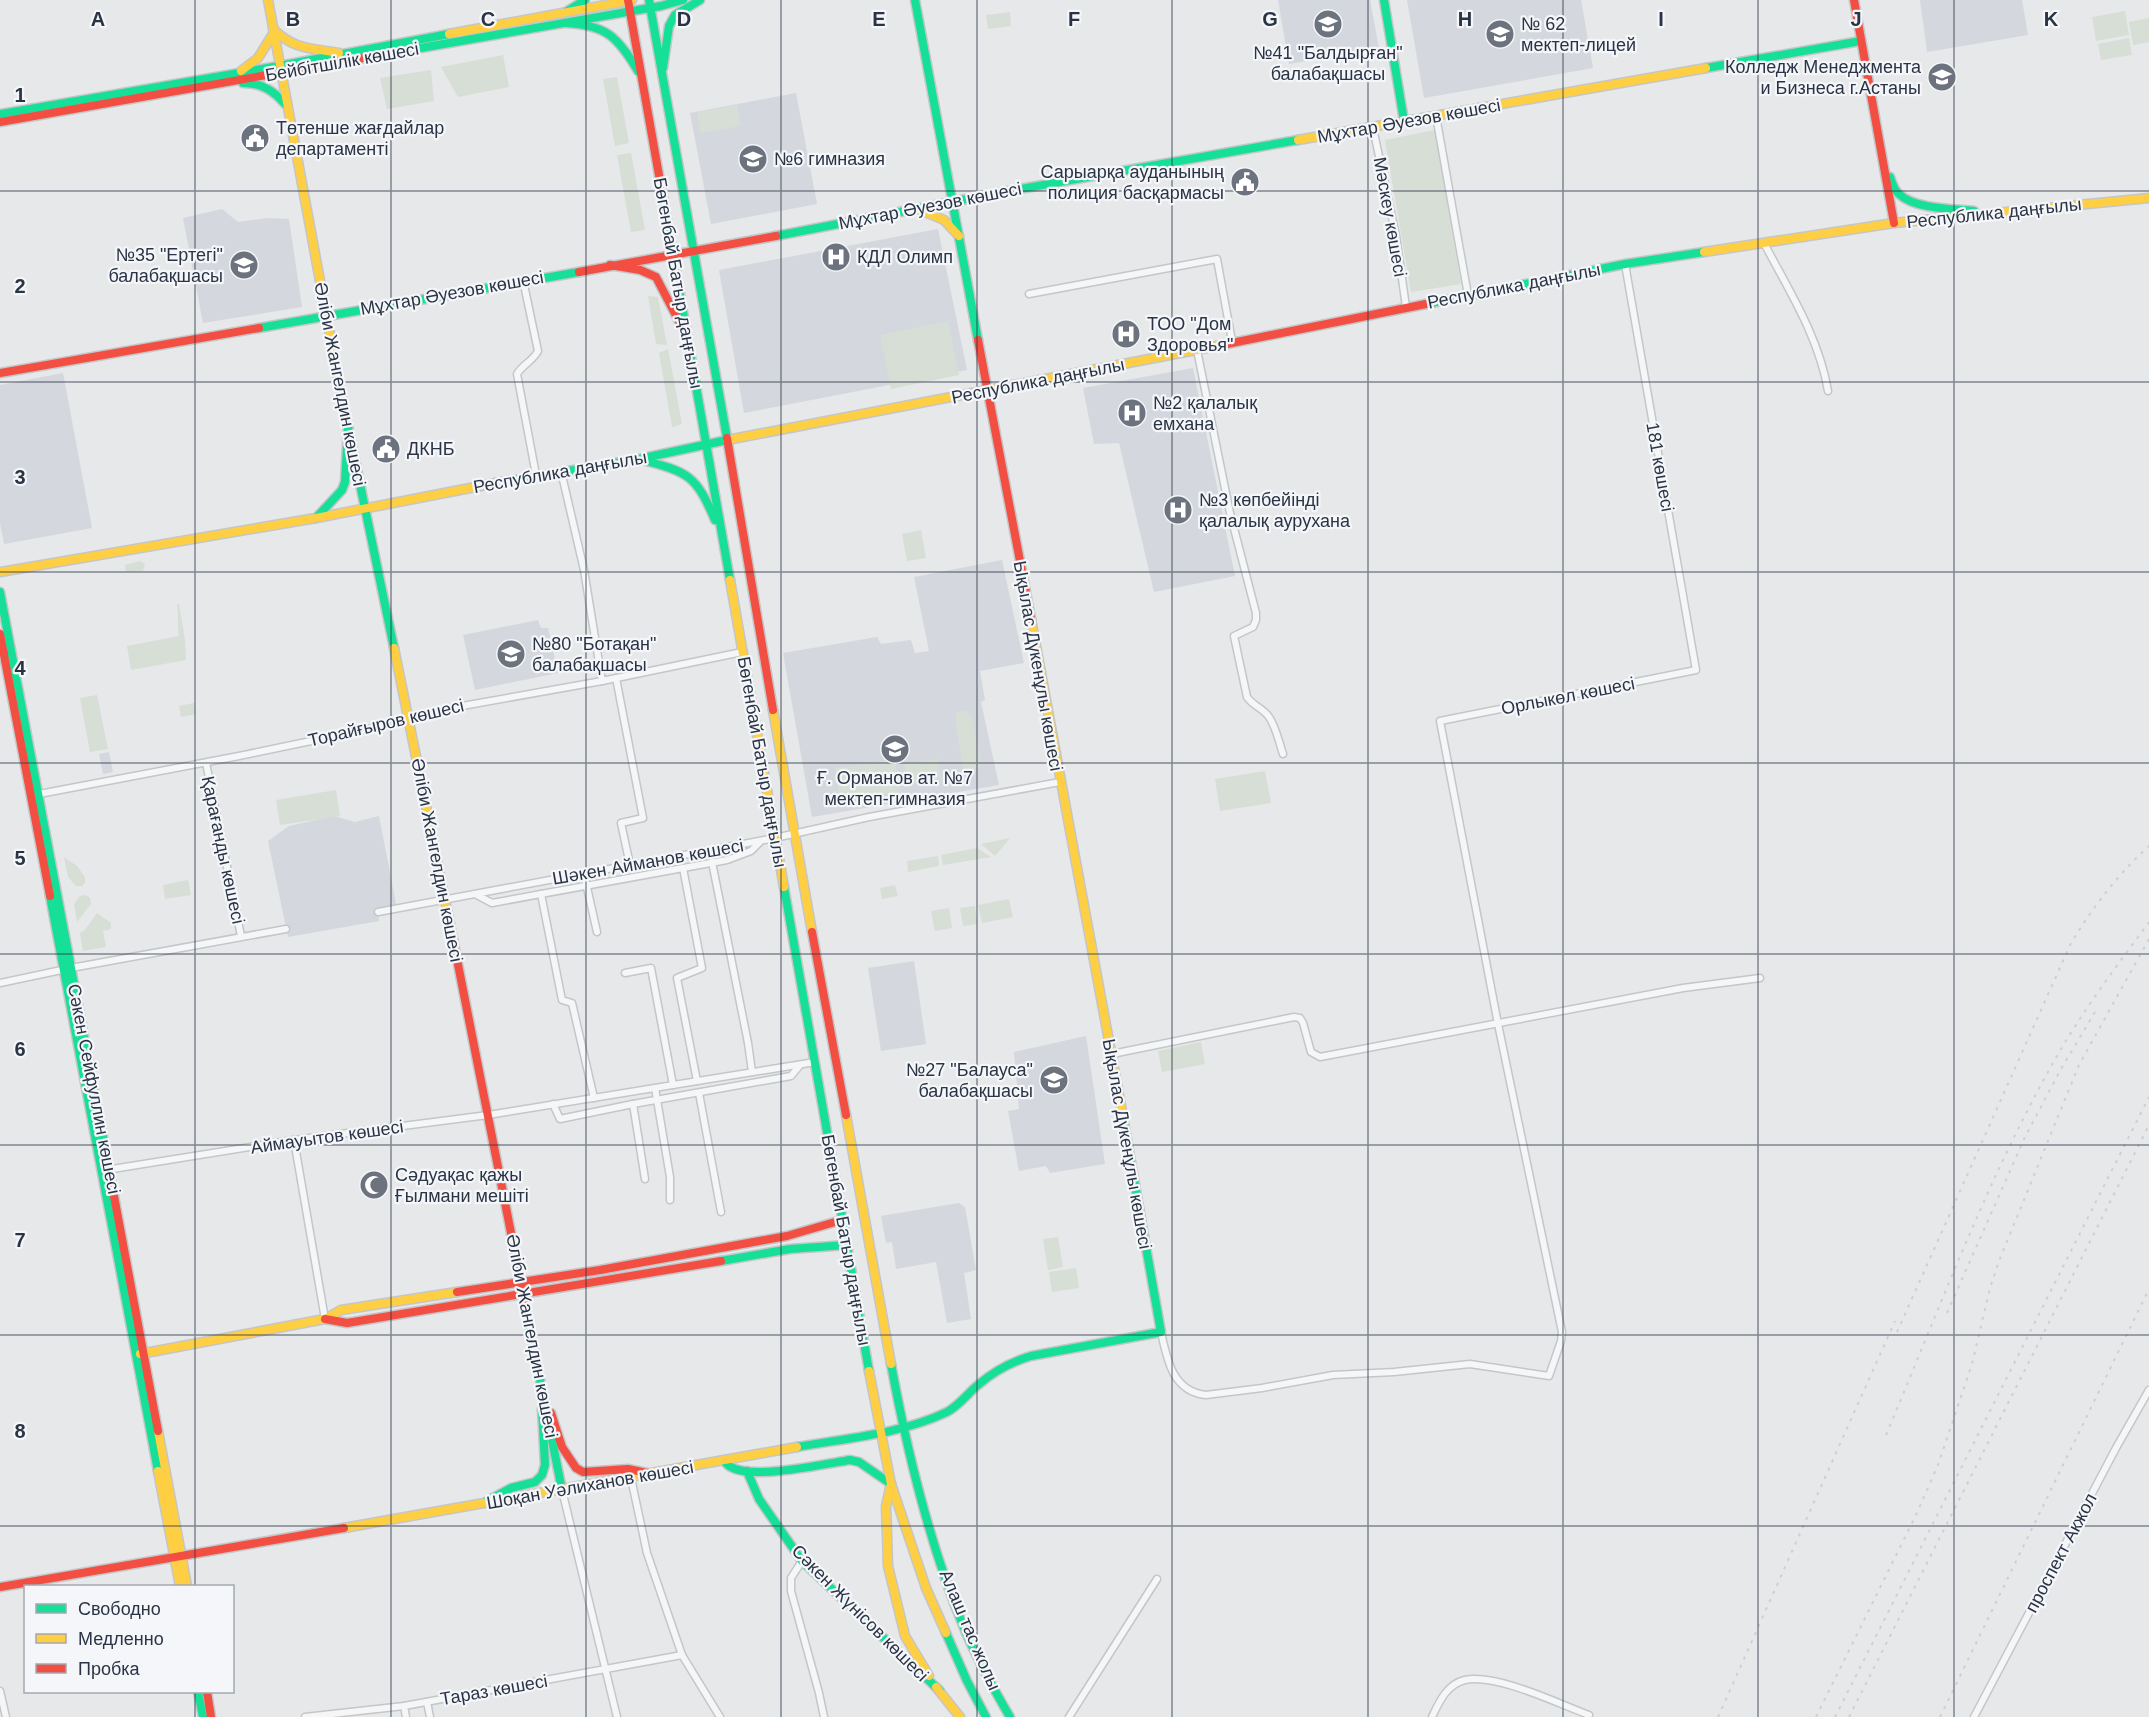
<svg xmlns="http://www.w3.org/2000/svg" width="2149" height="1717" font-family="Arial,sans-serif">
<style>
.built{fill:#d4d7dd}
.green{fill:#d6ded6}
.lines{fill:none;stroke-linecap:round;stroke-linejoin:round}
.street-casing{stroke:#c4c6c8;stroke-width:9}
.fast-casing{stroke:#c4c6c8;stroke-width:11}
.slow-casing{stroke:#c4c6c8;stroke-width:11}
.jam-casing{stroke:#c4c6c8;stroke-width:11}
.street{stroke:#f5f6f7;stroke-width:6}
.fast{stroke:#16e098;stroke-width:8}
.slow{stroke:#ffcf43;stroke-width:8}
.jam{stroke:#f24e42;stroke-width:8}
.rail{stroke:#cecfd2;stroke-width:2;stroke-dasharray:3 6;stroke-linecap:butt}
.grid{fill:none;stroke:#2b3445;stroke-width:1.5;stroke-opacity:0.55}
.labels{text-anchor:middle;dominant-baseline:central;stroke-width:4.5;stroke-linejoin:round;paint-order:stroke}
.poi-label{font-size:18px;fill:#2b3445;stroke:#f4f6f9;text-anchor:start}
.street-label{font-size:18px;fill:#2b3445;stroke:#f4f6f9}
.grid-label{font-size:20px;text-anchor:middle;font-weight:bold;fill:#2b3445;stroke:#f4f6f9;stroke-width:4.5;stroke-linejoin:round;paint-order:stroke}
</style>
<rect width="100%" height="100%" fill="#e6e8ea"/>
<g class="built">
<polygon points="1278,0 1370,0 1379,48 1289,64"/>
<polygon points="1407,0 1581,0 1593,68 1424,98"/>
<polygon points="1920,0 2022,0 2028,35 1927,52"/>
<polygon points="796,93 817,204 711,224 690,113"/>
<polygon points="222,209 238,222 268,218 289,219 302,307 203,323 183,218"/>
<polygon points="938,229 967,370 744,413 719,270"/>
<polygon points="1193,368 1235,576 1154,592 1119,443 1094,444 1083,388"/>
<polygon points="63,373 92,528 4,544 0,523 0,385"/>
<polygon points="1002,560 1024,663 980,671 985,700 981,702 999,785 812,817 783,653 877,637 881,644 911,640 915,653 929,651 914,577"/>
<polygon points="538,620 541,628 548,628 558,673 475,690 463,635"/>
<polygon points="109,752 113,772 103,774 99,754"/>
<polygon points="334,816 355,822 379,816 396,904 378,912 379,921 288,937 268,841 289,826"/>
<polygon points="914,961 926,1044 881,1051 868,968"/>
<polygon points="1086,1036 1105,1164 1050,1173 1046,1166 1019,1171 1008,1111 1019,1109 1014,1052"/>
<polygon points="959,1203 965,1207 976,1270 964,1273 971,1319 947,1323 936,1262 896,1269 892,1242 886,1243 881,1216"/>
</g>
<g class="green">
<polygon points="2125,11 2129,35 2096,41 2092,17"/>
<polygon points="1010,12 1011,26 988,29 986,15"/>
<polygon points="2149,18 2149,42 2133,45 2129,22"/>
<polygon points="2129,38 2132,55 2101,60 2098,44"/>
<polygon points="503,55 509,87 458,97 441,67"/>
<polygon points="431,70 434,101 387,109 380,78"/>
<polygon points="617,77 629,143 615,146 603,79"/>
<polygon points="737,105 741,126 700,133 697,112"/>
<polygon points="1435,130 1461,284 1411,292 1385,140"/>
<polygon points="631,153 645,230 631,232 617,155"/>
<polygon points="648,296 658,297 667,345 656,344"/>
<polygon points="948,321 959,375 891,389 880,335"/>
<polygon points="668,349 682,424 672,427 659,353"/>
<polygon points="921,530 926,558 907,561 902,534"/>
<polygon points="140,561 145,564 143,571 126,572 125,565"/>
<path d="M177,604H179L185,640L186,660L131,670L127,646L179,636C177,625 179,616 177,604Z"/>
<polygon points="97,695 108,749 90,752 80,698"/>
<polygon points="194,703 196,714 181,717 179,706"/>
<polygon points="963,710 968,712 972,716 981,764 979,769 972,774 966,772 963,767 955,720 957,712"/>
<polygon points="895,759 900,792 840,802 835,768"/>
<polygon points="938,759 941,778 907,783 904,764"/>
<polygon points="1265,771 1271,803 1220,811 1215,779"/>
<polygon points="336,790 340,816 280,825 276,800"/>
<polygon points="1010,838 995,856 981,844"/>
<polygon points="977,848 991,857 943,865 941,855"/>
<polygon points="938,856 939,866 908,872 907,861"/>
<polygon points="64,857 77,866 85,877 85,883 82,886 76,886 68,877"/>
<polygon points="188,880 191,895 165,899 163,885"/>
<polygon points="895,885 898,896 882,899 880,888"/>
<polygon points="86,895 90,898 91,904 77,922 74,904 80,896"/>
<polygon points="1009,899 1013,917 982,923 978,905"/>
<polygon points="975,906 977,924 963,926 960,908"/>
<polygon points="949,908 952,928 935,931 931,911"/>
<polygon points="97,913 111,923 111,929 103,931 106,947 83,951 80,933 85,930"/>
<polygon points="1201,1042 1205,1064 1162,1072 1158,1051"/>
<polygon points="1058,1237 1063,1267 1048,1270 1043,1239"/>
<polygon points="1076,1268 1079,1288 1052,1292 1049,1272"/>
</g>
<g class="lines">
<g class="street-casing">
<g id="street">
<polyline points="1436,116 1468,295"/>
<polyline points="1373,128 1396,236 1406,307"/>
<path d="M1764,243C1789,291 1819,337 1828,391"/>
<path d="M523,280L538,351C533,361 523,364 517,374L536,475"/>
<polyline points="1029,294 1217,259 1232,341"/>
<path d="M1197,350L1230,513L1256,613V620L1253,627L1234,636L1247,697C1253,706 1263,708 1269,717C1276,727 1279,742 1283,754"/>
<polyline points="561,471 584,570 602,681"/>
<polyline points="616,678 643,818 621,823 630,865"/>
<polyline points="206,763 241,936"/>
<polyline points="34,795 239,756 402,722 451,708 602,681 742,652"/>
<polyline points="712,862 748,1043 752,1072"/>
<polyline points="683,868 702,968 677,978 697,1081"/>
<polyline points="584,874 597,932"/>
<polyline points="475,894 492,903 727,860 751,851 760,842"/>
<polyline points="541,894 562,1000 572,1003 594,1098"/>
<polyline points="378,912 775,838 869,817 1060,782"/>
<polyline points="625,973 651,968 673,1085"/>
<polyline points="0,983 71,968 286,929"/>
<polyline points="1112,1054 1294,1017 1300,1018 1303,1023 1311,1052 1320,1057 1683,988 1760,978"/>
<polyline points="655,1088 670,1177 670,1200"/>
<polyline points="699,1093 721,1212"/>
<polyline points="553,1104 560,1119 633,1104 791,1076 800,1065"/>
<polyline points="633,1104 645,1179"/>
<polyline points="294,1140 325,1319"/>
<polyline points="106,1170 294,1140 488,1115 815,1062"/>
<path d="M1161,1332C1167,1360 1173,1392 1206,1395L1262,1388L1333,1375L1394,1372L1470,1364L1549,1376L1561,1341L1562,1332L1498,1024L1440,721L1696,670L1625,264"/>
<polyline points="631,1478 647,1553 682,1655 720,1717"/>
<polyline points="562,1490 617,1717"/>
<polyline points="802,1561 791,1578 791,1591 819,1693 824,1717"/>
<polyline points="0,1691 6,1717"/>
<polyline points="427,1702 430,1717"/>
<polyline points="404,1706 406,1717"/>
<polyline points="305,1717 404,1706 682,1655"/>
<polyline points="1069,1717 1157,1579"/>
<path d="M1432,1717C1439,1702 1447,1684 1465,1680C1496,1673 1559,1704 1589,1715"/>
<polyline points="1974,1717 2116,1448 2149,1390"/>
</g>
</g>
<g class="fast-casing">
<g id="fast">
<polyline points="649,0 727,438"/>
<polyline points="915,0 978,340"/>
<polyline points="1384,0 1404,121"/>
<polyline points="566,12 585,0"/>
<path d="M566,23C606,25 618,37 638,71"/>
<polyline points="375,56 661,6 683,0"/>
<polyline points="663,68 669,26 675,15 700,0"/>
<polyline points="1706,68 1861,41"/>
<path d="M243,83C261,83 273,90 285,104"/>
<polyline points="0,114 279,66 449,34"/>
<path d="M1890,177C1892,183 1894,190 1899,194C1914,209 1954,209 1974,211"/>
<polyline points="663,198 730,580"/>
<polyline points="776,236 1003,192 1298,140"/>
<polyline points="1426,304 1625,264 1704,252"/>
<polyline points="259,328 579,272"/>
<polyline points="338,378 394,648"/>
<path d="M642,460C688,472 696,475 715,520"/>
<polyline points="496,483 639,459 727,440"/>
<polyline points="316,518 342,490 345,482 348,427"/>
<polyline points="0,592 105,1148"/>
<polyline points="784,887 869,1371"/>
<polyline points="50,896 158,1471"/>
<polyline points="721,1261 790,1249 847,1245"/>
<polyline points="526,1309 562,1490"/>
<path d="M891,1364C907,1451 930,1546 964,1628C977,1659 993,1688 1010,1717"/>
<path d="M797,1447C847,1438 901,1434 947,1412C960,1405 967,1394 978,1385C994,1371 1011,1362 1031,1356L1161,1332L1123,1117"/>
<path d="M724,1461C726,1463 728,1466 731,1467C752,1480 825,1464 850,1460L859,1462L891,1484"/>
<polyline points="747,1471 759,1499 802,1561 940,1691"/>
<polyline points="487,1501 511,1488 535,1482 542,1475 545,1465 542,1409"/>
<polyline points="946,1633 967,1681 986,1717"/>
<polyline points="198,1692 203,1717"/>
</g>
</g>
<g class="slow-casing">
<g id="slow">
<polyline points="268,0 338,378"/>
<path d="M273,29C294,50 312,48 339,53"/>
<polyline points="449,34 632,0"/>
<polyline points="241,71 258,58 273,34"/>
<polyline points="1298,140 1706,68"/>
<polyline points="918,209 944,220 959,236"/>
<polyline points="1704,252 1894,223 2149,198"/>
<polyline points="727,440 1222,345"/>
<polyline points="0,572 316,518 496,483"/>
<polyline points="730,580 784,887"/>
<polyline points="1031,619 1123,1117"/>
<polyline points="394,648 453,939"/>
<polyline points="773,710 812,932"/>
<polyline points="846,1115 891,1364"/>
<polyline points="140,1354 325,1319 341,1310 457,1292"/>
<polyline points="869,1371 891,1484 926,1588 946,1633"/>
<polyline points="158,1431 187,1586"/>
<polyline points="158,1471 180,1586"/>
<polyline points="891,1484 886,1506 888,1566 905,1636 929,1676"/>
<polyline points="344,1528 797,1447"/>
<polyline points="936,1687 960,1717"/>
</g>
</g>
<g class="jam-casing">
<g id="jam">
<polyline points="628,0 663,198"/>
<polyline points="1854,0 1894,223"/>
<polyline points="0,122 375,56"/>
<polyline points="610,265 640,270 656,277 684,331"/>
<polyline points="579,272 776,236"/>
<polyline points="978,340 1031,619"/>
<polyline points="1222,345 1426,304"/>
<polyline points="0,373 259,328"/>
<polyline points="727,438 773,710"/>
<polyline points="0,634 50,896"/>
<polyline points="0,645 4,653"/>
<polyline points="812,932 846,1115"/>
<polyline points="453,939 526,1309"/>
<polyline points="105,1148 158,1431"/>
<polyline points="457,1292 600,1270 787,1236 842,1220"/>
<polyline points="325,1319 347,1323 721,1261"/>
<polyline points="551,1413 562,1447 576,1468 583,1472 628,1469 647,1473"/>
<polyline points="0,1587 344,1528"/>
<polyline points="207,1692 211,1717"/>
</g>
</g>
<use href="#street" class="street"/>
<use href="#fast" class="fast"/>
<use href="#slow" class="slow"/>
<use href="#jam" class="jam"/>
<g class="rail">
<polyline points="1947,1313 2025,1137 2061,1069 2095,1012"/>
<path d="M1897,1332L2071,943C2093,907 2118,874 2149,846"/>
<path d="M1886,1435C1941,1305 1990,1171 2061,1049C2087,1005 2119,963 2149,922"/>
<polyline points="1718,1717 1895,1321"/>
<polyline points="1816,1717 1916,1515 1938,1465 1972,1364 1990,1288 1999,1261 2079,1065 2149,939"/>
<polyline points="1835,1717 2149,1097"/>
<polyline points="1849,1717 2149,1125"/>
<polyline points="1940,1717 2149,1289"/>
</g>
</g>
<path class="grid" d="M195,0V1586M391,0V1717M586,0V1717M781,0V1717M977,0V1717M1172,0V1717M1368,0V1717M1563,0V1717M1758,0V1717M1954,0V1717M0,191H2149M0,382H2149M0,572H2149M0,763H2149M0,954H2149M0,1145H2149M0,1335H2149M0,1526H2149M195,1692V1717"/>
<defs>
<g id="school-disc" transform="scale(1.5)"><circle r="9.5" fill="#6c737f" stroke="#f4f6f9"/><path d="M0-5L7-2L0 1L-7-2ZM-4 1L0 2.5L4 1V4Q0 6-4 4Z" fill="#fff"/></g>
<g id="civic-disc" transform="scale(1.5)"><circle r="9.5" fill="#6c737f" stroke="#f4f6f9"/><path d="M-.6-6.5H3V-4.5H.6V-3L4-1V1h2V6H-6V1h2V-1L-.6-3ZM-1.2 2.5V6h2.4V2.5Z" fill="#fff"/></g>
<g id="hospital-disc" transform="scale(1.5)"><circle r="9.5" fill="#6c737f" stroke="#f4f6f9"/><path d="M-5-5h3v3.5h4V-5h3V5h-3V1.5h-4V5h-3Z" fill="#fff"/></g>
<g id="mosque-disc" transform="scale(1.5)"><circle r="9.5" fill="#6c737f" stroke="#f4f6f9"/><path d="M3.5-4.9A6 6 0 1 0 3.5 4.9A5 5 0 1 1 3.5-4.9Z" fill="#fff"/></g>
</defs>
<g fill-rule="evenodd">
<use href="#school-disc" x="1328" y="24"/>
<use href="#school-disc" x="1500" y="34"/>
<use href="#school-disc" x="1942" y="77"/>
<use href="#civic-disc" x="255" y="138"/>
<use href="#school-disc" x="753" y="159"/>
<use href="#civic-disc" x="1245" y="182"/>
<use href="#hospital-disc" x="836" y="257"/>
<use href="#school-disc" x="244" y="265"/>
<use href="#hospital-disc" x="1126" y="334"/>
<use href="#hospital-disc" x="1132" y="413"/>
<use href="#civic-disc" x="386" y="449"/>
<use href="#hospital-disc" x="1178" y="510"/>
<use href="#school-disc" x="511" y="654"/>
<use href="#school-disc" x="895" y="749"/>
<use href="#school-disc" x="1054" y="1080"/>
<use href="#mosque-disc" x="374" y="1185"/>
</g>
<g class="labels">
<g class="poi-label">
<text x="1521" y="24">№ 62<tspan x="1521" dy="21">мектеп-лицей</tspan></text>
<text x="1328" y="53" text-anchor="middle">№41 "Балдырған"<tspan x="1328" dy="21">балабақшасы</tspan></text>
<text x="1921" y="67" text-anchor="end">Колледж Менеджмента<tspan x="1921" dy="21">и Бизнеса г.Астаны</tspan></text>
<text x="276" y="128">Төтенше жағдайлар<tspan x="276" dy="21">департаменті</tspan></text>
<text x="774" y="159">№6 гимназия</text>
<text x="1224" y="172" text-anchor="end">Сарыарқа ауданының<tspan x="1224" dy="21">полиция басқармасы</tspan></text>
<text x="223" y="255" text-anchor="end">№35 "Ертегі"<tspan x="223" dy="21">балабақшасы</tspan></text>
<text x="857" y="257">КДЛ Олимп</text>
<text x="1147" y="324">ТОО "Дом<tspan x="1147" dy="21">Здоровья"</tspan></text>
<text x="1153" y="403">№2 қалалық<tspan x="1153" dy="21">емхана</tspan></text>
<text x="407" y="449">ДКНБ</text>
<text x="1199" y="500">№3 көпбейінді<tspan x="1199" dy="21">қалалық аурухана</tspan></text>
<text x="532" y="644">№80 "Ботақан"<tspan x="532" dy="21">балабақшасы</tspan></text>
<text x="895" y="778" text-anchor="middle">Ғ. Орманов ат. №7<tspan x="895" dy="21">мектеп-гимназия</tspan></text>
<text x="1033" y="1070" text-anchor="end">№27 "Балауса"<tspan x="1033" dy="21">балабақшасы</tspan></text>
<text x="395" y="1175">Сәдуақас қажы<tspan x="395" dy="21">Ғылмани мешіті</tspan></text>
</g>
<g class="street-label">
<text transform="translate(342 62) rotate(-10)">Бейбітшілік көшесі</text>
<text transform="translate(1409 121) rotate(-10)">Мұхтар Әуезов көшесі</text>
<text transform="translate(930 206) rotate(-11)">Мұхтар Әуезов көшесі</text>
<text transform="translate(1994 213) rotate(-6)">Республика даңғылы</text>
<text transform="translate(1390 217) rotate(80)">Мәскеу көшесі</text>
<text transform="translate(678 283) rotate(80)">Бөгенбай Батыр даңғылы</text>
<text transform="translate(1514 286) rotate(-11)">Республика даңғылы</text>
<text transform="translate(452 293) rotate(-10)">Мұхтар Әуезов көшесі</text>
<text transform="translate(1038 381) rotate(-11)">Республика даңғылы</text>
<text transform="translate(340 384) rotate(79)">Әліби Жангелдин көшесі</text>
<text transform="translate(1660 467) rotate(80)">181 көшесі</text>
<text transform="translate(560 472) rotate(-10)">Республика даңғылы</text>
<text transform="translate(1038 666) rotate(80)">Ықылас Дүкенұлы көшесі</text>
<text transform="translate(1568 696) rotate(-11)">Орлыкөл көшесі</text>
<text transform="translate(386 723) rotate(-13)">Торайғыров көшесі</text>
<text transform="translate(762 762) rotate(80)">Бөгенбай Батыр даңғылы</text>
<text transform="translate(223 850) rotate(78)">Қарағанды көшесі</text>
<text transform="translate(437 860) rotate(79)">Әліби Жангелдин көшесі</text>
<text transform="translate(648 862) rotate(-10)">Шәкен Айманов көшесі</text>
<text transform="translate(94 1089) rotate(79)">Сәкен Сейфуллин көшесі</text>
<text transform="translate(327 1137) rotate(-8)">Аймауытов көшесі</text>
<text transform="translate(1127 1144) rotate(80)">Ықылас Дүкенұлы көшесі</text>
<text transform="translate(846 1240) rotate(80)">Бөгенбай Батыр даңғылы</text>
<text transform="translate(532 1336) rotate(79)">Әліби Жангелдин көшесі</text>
<text transform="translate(590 1485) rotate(-10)">Шоқан Уәлиханов көшесі</text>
<text transform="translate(2061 1553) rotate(-62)">проспект Акжол</text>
<text transform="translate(860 1613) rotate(45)">Сәкен Жүнісов көшесі</text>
<text transform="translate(970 1630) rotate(67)">Алаш тас жолы</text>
<text transform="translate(494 1690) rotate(-10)">Тараз көшесі</text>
</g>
</g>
<g class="grid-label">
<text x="98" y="26">A</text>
<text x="293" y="26">B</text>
<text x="488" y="26">C</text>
<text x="684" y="26">D</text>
<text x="879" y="26">E</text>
<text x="1074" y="26">F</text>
<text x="1270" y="26">G</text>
<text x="1465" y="26">H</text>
<text x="1661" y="26">I</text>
<text x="1856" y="26">J</text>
<text x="2051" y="26">K</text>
<text x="20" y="102">1</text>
<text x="20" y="293">2</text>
<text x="20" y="484">3</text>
<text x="20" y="675">4</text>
<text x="20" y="865">5</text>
<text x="20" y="1056">6</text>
<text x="20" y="1247">7</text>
<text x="20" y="1438">8</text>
</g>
<rect x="24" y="1585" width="210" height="108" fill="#f4f6f9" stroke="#a4a8b1" stroke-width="1.5"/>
<rect x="36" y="1604" width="30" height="9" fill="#16e098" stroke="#a4a8b1" stroke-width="1.5"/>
<text x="78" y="1615" font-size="18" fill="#2b3445">Свободно</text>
<rect x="36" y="1634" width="30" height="9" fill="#ffcf43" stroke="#a4a8b1" stroke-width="1.5"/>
<text x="78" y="1645" font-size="18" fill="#2b3445">Медленно</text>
<rect x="36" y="1664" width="30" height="9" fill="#f24e42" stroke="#a4a8b1" stroke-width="1.5"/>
<text x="78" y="1675" font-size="18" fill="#2b3445">Пробка</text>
</svg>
